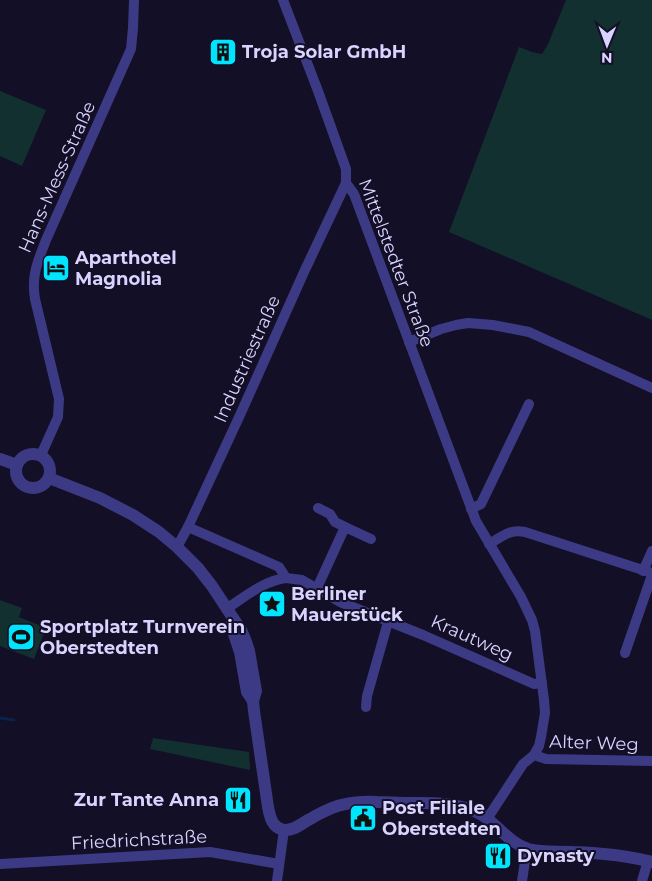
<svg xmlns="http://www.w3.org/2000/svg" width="652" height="881" font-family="Montserrat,sans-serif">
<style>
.green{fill:#12302f}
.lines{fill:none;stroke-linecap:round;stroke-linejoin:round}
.stream{stroke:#0c2248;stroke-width:3}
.minor{stroke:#3d3a85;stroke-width:10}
.tertiary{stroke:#3d3a85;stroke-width:12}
.labels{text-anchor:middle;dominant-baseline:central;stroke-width:4;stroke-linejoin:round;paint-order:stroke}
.poi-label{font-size:18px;font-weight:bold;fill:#d9d4ff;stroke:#130f26;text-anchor:start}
.street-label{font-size:18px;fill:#d9d4ff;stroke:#130f26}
</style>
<rect width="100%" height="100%" fill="#130f26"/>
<g class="green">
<polygon points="566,0 652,0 652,320 449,232 519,47 532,52 542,54 548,44"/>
<polygon points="0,91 46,110 22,166 0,156"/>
<polygon points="0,600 22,608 19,617 46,628 34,659 0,646"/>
<polygon points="153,738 249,752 250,770 150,749"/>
</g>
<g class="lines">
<polyline class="stream" points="0,718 14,720"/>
<g class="minor">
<polyline points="346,183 354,194 476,521 521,597 532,620 535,631 544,700 545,713 541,737 539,746 534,755 523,764 487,819"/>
<polyline points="409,342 441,329 456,325 468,323 493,325 529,332 652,388"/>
<path d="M41,455L58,417L59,399L35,299C31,275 38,261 46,240L131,49L133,28L134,0"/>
<polyline points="318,508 330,514 335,522 345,527"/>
<polyline points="471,509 481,504 529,404"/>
<polyline points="188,527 279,567 286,578 302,580 340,602 423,635 534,684 542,683"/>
<path d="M489,544C503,536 509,529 525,532L652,573"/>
<polyline points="177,547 188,527 240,415 304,272 346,183 346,169 318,91 283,0"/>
<polyline points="643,571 652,551"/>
<polyline points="317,588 345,527 371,539"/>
<path d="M226,609C245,597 263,581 286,578"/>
<polyline points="625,653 652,575"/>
<polyline points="366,707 367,696 388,622"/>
<polyline points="534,755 546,759 652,761"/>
<polyline points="0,864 210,852 279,864"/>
<polyline points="277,881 284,830"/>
<polyline points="522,881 527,848"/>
<polyline points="642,881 648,861"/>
</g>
<g class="tertiary">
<circle cx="33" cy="471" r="17"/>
<polyline points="0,459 17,465"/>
<path d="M49,478L100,498L133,515L159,532L177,547L198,568L212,586L241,630L245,639L249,651L256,691L253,701L254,711L268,807C270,817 272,828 284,830C295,831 303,822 312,818C318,814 325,811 332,808C347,802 362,801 377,802C387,802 398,803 408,803C432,803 460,802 482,815C498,825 509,843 528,849C543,853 557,851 573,852C600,853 626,855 652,862"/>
<polyline points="231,625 240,652 247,692 253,701"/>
</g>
</g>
<defs>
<g id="building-square" transform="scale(1.4375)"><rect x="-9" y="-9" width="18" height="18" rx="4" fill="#00e5ff" stroke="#130f26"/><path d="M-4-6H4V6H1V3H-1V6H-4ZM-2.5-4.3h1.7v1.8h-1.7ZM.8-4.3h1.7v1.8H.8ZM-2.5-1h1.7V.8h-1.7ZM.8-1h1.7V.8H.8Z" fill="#111"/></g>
<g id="hotel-square" transform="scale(1.4375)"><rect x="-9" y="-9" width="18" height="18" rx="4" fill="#00e5ff" stroke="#130f26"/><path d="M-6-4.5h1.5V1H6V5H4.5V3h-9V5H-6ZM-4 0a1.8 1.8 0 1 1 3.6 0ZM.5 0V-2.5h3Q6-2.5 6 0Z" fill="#111"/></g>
<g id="sight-square" transform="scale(1.4375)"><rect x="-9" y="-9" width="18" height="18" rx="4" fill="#00e5ff" stroke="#130f26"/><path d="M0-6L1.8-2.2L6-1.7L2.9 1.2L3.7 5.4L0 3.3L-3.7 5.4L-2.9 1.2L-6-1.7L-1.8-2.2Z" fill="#111"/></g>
<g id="stadium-square" transform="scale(1.4375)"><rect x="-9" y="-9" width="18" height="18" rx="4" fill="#00e5ff" stroke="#130f26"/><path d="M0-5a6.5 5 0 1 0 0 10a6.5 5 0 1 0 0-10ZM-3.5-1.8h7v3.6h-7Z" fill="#111"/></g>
<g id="restaurant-square" transform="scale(1.4375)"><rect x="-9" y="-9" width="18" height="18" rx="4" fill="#00e5ff" stroke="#130f26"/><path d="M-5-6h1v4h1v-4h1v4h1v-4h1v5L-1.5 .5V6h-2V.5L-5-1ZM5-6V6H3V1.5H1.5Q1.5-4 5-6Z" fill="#111"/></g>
<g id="civic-square" transform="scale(1.4375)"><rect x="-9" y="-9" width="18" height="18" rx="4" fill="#00e5ff" stroke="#130f26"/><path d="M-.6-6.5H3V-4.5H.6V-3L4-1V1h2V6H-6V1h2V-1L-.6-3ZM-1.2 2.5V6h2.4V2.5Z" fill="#111"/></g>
</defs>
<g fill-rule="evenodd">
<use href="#building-square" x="223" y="52"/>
<use href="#hotel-square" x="56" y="268"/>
<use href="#sight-square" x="272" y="604"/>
<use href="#stadium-square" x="21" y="637"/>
<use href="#restaurant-square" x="238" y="800"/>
<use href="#civic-square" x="363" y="818"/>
<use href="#restaurant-square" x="498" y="856"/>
</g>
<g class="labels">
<g class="poi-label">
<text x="242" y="52">Troja Solar GmbH</text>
<text x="75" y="258">Aparthotel<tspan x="75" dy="21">Magnolia</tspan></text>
<text x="291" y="594">Berliner<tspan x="291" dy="21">Mauerstück</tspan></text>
<text x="40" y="627">Sportplatz Turnverein<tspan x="40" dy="21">Oberstedten</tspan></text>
<text x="219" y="800" text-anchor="end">Zur Tante Anna</text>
<text x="382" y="808">Post Filiale<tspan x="382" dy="21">Oberstedten</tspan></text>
<text x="517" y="856">Dynasty</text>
</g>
<g class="street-label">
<text transform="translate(57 177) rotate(-66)">Hans-Mess-Straße</text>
<text transform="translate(396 263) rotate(69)">Mittelstedter Straße</text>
<text transform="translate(247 359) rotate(-66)">Industriestraße</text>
<text transform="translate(472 638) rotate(24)">Krautweg</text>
<text transform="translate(594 743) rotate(2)">Alter Weg</text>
<text transform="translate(139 840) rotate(-3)">Friedrichstraße</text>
</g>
</g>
<g transform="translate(607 45) rotate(181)" stroke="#130f26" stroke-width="4" paint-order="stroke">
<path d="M0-4L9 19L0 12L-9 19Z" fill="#d9d4ff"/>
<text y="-8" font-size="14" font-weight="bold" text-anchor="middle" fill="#d9d4ff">N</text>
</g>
</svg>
